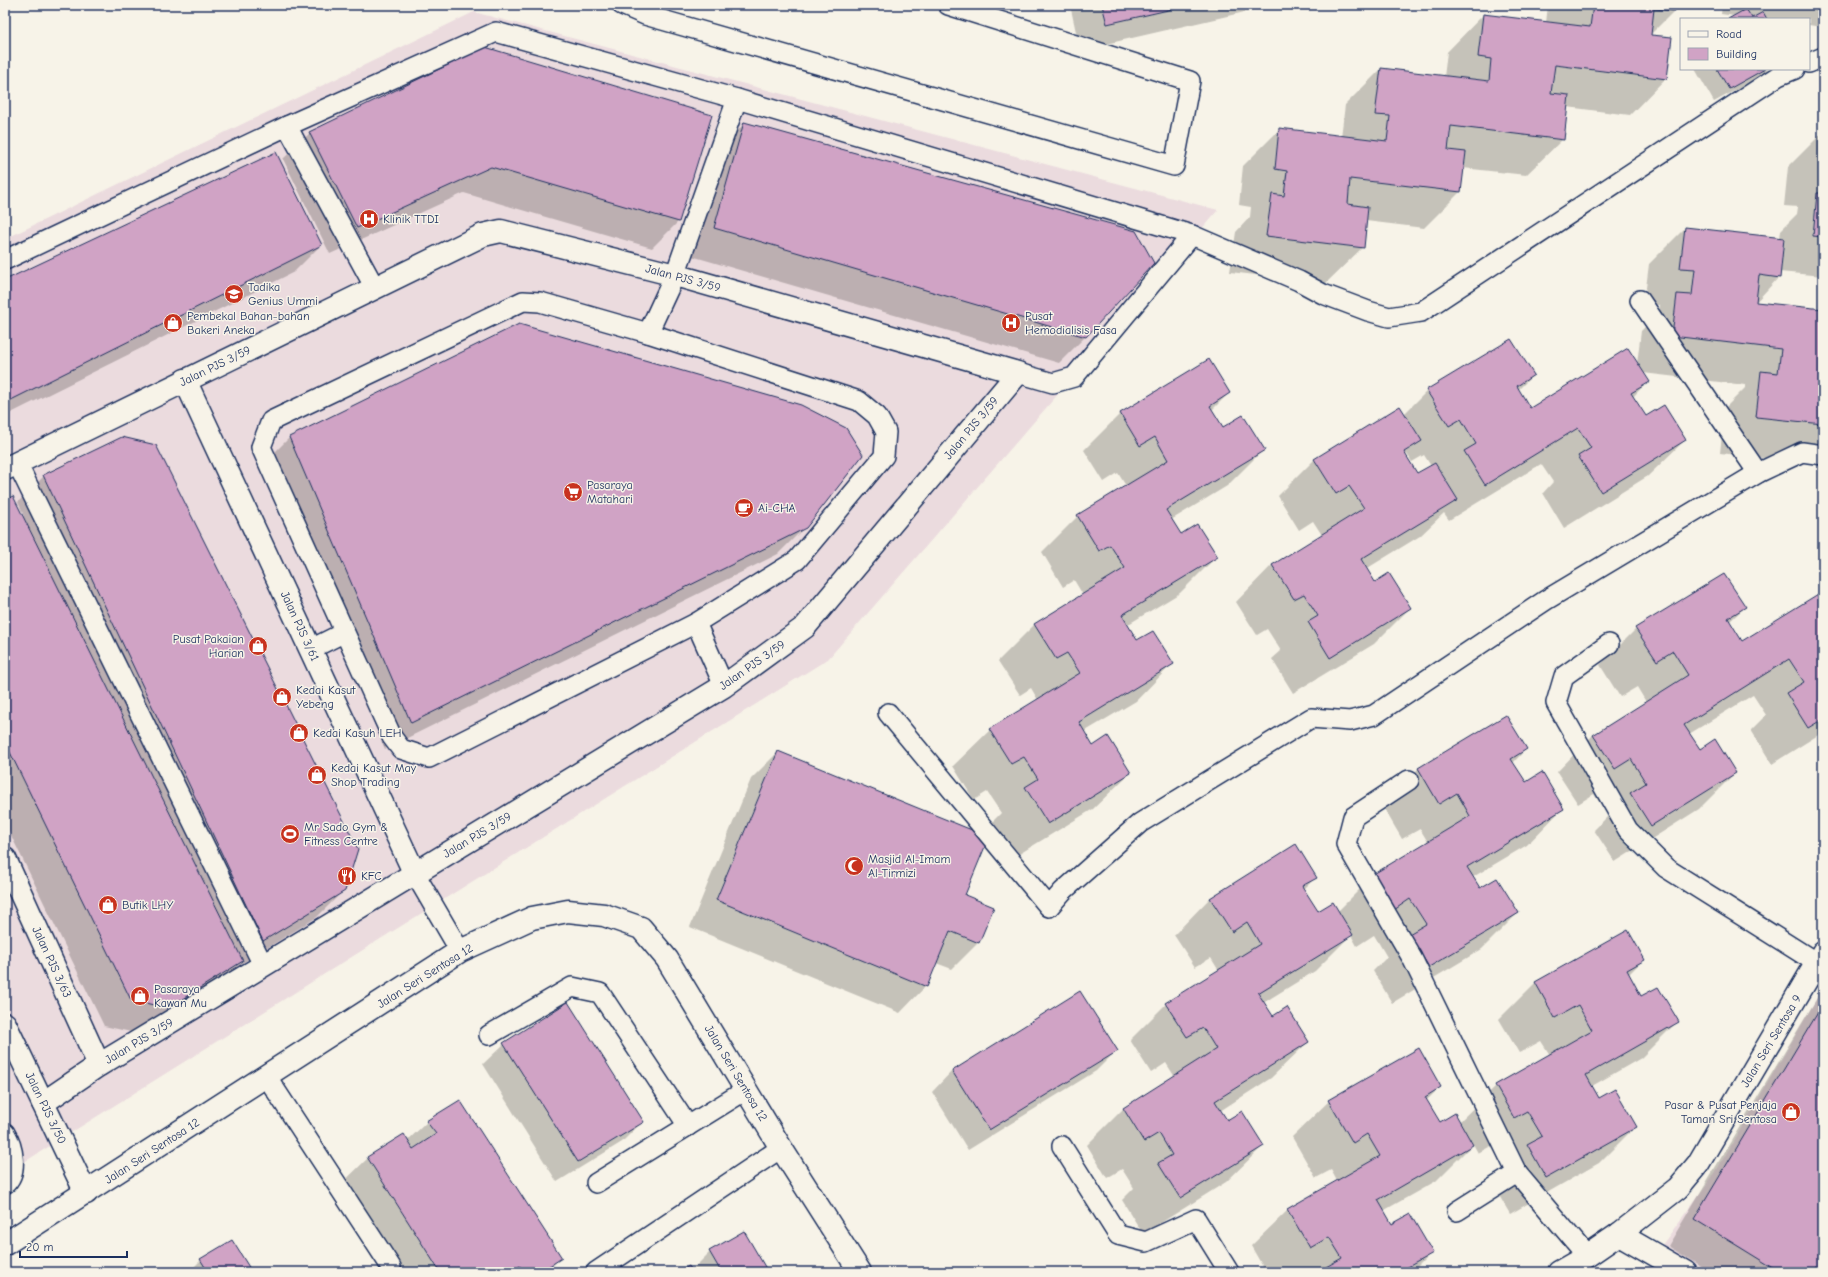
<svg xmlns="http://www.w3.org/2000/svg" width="1828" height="1277" font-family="'Comic Neue',sans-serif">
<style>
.built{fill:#ebdbde}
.shadow{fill:#0003;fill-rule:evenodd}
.building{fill:#d0a3c5;stroke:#1b2f5e}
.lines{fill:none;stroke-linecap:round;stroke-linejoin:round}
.lane-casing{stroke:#1b2f5e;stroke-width:22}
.street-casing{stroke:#1b2f5e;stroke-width:25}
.secondary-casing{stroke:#1b2f5e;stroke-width:25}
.lane{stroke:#f7f3e8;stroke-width:19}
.street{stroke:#f7f3e8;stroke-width:22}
.secondary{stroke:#f7f3e8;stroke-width:22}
.labels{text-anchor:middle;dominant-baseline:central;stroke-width:3;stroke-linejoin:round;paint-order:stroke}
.poi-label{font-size:12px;fill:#1b2f5e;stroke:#f7f3e8;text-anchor:start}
.street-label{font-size:12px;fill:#1b2f5e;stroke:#f7f3e8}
</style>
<rect width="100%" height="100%" fill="#f7f3e8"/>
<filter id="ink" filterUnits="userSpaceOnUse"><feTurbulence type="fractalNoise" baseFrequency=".025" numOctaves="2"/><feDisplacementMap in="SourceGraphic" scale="8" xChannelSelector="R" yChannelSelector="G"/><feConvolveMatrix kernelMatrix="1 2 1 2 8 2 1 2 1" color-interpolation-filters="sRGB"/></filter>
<g filter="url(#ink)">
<g class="built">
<polygon points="474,12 1218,210 828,659 5,1174 5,239"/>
<polygon points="1823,988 1823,1272 1708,1272 1662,1245 1715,1173"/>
</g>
<g class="shadow">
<polygon points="1070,5 1275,5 1080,50"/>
<polygon points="1548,5 1674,5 1674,11 1649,36 1666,78 1630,115 1567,107 1563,139 1526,175 1463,168 1460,192 1424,228 1366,221 1363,247 1326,283 1230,272 1236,232 1250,217 1251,207 1239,205 1243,166 1280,129 1341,137 1345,105 1381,69 1444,77 1447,52 1483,15 1546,23"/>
<polygon points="1722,5 1823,5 1823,24 1821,27 1809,25 1809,19 1730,19 1735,16 1721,14"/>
<polygon points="1695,69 1774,69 1714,102"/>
<polygon points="711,115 678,222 652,248 464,193 330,254 283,159 310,133"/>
<polygon points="744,124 1086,336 1059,363 688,255 718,150"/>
<path d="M1823,132V276L1779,272V277L1755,303L1823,310V458L1818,464L1720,453L1725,408L1745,388V385L1643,373L1648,381L1632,398L1645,418L1685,440L1648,476L1564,528L1543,493L1553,482L1541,464L1449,520L1444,513L1420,536L1366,569L1374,583L1410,608L1374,644L1293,693L1272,659L1281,651L1267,629L1257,635L1236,602L1272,565L1322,535L1313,521L1299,530L1278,496L1314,460L1399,407L1404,414L1427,391L1533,375L1518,390L1530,410L1637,364L1641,331L1659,313L1660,305L1644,304L1649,264L1685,228L1780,238L1781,230L1797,214L1798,207L1784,206L1788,167ZM1407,454L1412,462L1424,455L1431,466L1417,474L1405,456Z"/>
<polygon points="321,245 294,272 5,416 5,281"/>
<polygon points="1208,360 1229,393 1212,410 1223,428 1264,449 1227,486 1171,520 1180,535 1216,557 1180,593 1127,625 1137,642 1172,664 1136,701 1084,732 1093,747 1130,773 1093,809 1011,859 990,824 1001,813 987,792 974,800 953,766 990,730 1038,700 1031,688 1020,695 998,661 1035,624 1083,595 1074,580 1063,587 1042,552 1078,516 1126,486 1118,473 1104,482 1084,450 1120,414"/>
<polygon points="290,437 805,527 778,554 385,749 263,464"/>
<polygon points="44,476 344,890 317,917 236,967 215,988 140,1034 104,1026 5,823 5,501 22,517 24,516 18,502"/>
<polygon points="1823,592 1823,732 1772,764 1751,730 1766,715 1753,695 1689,734 1699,751 1735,773 1699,809 1615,862 1594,830 1608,816 1594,794 1578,804 1557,772 1593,735 1646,702 1637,687 1620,697 1600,665 1636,629 1745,607 1729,622 1742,642"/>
<polygon points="1506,716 1526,749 1513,763 1525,783 1563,808 1527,845 1473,877 1480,890 1518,913 1482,949 1392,1003 1373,971 1387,957 1374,935 1357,946 1351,935 1315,971 1263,1003 1272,1018 1308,1042 1271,1078 1220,1111 1227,1122 1263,1146 1226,1182 1143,1234 1122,1200 1134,1188 1122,1169 1107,1178 1087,1145 1123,1109 1175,1077 1166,1063 1151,1073 1130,1040 1166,1004 1219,971 1211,958 1195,967 1174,935 1210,898 1316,877 1303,890 1318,913 1337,912 1373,876 1428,842 1420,829 1402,839 1382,805 1418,769"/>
<polygon points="778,752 964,896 978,943 952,969 936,963 926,986 900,1013 690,927 751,779"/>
<polygon points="1627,931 1644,959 1628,975 1641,998 1677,1022 1641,1058 1592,1086 1599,1099 1635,1127 1599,1163 1510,1214 1491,1182 1504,1169 1491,1146 1478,1153 1473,1144 1436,1181 1383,1211 1392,1226 1432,1252 1412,1272 1266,1272 1251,1246 1288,1210 1337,1181 1331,1170 1316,1178 1292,1137 1329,1101 1418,1050 1440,1087 1426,1101 1439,1123 1459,1122 1496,1086 1550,1055 1541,1041 1519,1053 1499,1019 1535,983"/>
<polygon points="1823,988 1823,1272 1710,1272 1668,1246"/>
<polygon points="1080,992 1117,1050 1096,1071 968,1150 932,1092 952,1071"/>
<polygon points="504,1044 642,1122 622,1142 557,1182 483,1064"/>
<polygon points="427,1122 560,1258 547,1272 381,1272 331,1194 368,1158 407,1141"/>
<polygon points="710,1252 767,1272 680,1272 691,1271"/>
<polygon points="201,1260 251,1272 189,1272"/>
</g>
<g class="building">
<polygon points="1102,5 1190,5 1107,24"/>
<polygon points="1593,5 1675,5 1675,11 1654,9 1651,35 1672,37 1667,79 1555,65 1551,93 1569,95 1564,140 1451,126 1448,150 1466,152 1461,192 1350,179 1348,204 1368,207 1364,248 1266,236 1272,194 1284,196 1287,171 1275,169 1279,128 1387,141 1390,116 1375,115 1381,68 1489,81 1491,59 1478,57 1483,14 1590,27"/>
<polygon points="1746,9 1752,18 1763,12 1767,19 1728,19"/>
<polygon points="485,47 712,115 679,222 491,167 357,228 309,132"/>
<polygon points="1717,69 1765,69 1729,89"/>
<polygon points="744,122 1136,231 1154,263 1086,337 714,228"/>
<polygon points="1823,141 1823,170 1820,170"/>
<polygon points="276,152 322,245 5,403 5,280"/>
<polygon points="1817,193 1823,193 1823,237 1813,236"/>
<polygon points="1685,227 1784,238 1780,278 1759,275 1756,302 1823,309 1823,424 1756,417 1761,371 1778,373 1781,349 1672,336 1677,294 1692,295 1695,269 1680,268"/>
<polygon points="519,324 801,405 846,428 863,455 806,528 411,723 289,437"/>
<polygon points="1511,339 1534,375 1517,386 1530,408 1628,348 1650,382 1631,393 1646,416 1664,405 1686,440 1601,492 1578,456 1591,448 1578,428 1485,485 1464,451 1476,444 1461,419 1449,426 1426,390"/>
<polygon points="1209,359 1230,393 1210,406 1223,427 1243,415 1265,450 1166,510 1181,534 1197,524 1218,557 1122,615 1137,640 1153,631 1174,664 1079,722 1093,746 1108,736 1131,773 1048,824 1025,787 1038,779 1024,757 1011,764 989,729 1080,673 1067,653 1056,659 1034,624 1125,568 1110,545 1099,551 1077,515 1168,460 1155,437 1140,446 1120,413"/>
<polygon points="1400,406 1422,441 1404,452 1417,473 1435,463 1458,500 1361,559 1375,582 1389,573 1411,608 1330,658 1308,622 1318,616 1304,594 1294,599 1272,565 1364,508 1349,486 1336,494 1314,459"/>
<polygon points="122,437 156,445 358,849 345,891 263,941 43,475"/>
<polygon points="13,496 243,961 168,1008 131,1000 5,742 5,500"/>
<polygon points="1724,574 1746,607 1728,618 1742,641 1823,591 1823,719 1808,728 1786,693 1804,682 1789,659 1684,725 1700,749 1715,739 1736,773 1651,826 1630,793 1646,783 1631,759 1615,769 1593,735 1688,675 1673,651 1657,661 1635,628"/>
<polygon points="1506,715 1527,749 1511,759 1526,782 1542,772 1564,809 1467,867 1480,888 1497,878 1519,913 1429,967 1409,934 1426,924 1410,899 1394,910 1372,875 1470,816 1457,793 1439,804 1418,768"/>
<polygon points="778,751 989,837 965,895 994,907 979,943 950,931 927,987 716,900"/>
<polygon points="1296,844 1317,878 1302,886 1318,911 1333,902 1353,935 1258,993 1273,1016 1287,1007 1309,1042 1215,1101 1227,1120 1242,1111 1264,1146 1180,1198 1158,1163 1172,1155 1159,1133 1144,1142 1123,1108 1216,1049 1203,1028 1187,1037 1165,1003 1260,944 1247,922 1232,932 1210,898"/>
<polygon points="1628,930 1645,960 1627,970 1641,996 1658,987 1679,1022 1586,1075 1599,1098 1615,1089 1637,1127 1546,1178 1527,1144 1542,1136 1527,1111 1514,1118 1495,1085 1592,1030 1578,1005 1555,1018 1535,982"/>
<polygon points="1080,991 1118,1051 989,1130 952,1071"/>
<polygon points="568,1002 644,1122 578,1162 503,1043"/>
<polygon points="1823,1004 1823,1272 1780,1272 1694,1219"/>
<polygon points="1419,1048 1441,1087 1425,1097 1440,1122 1455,1113 1473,1145 1378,1200 1392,1224 1410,1214 1433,1253 1399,1272 1329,1272 1326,1267 1342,1258 1329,1237 1310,1248 1287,1209 1380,1156 1367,1134 1353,1143 1328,1100"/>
<polygon points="460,1100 562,1258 540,1272 523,1272 520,1266 510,1272 440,1272 367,1157 404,1134 413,1149 436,1134 426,1121"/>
<polygon points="744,1231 768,1272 716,1272 720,1270 709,1251"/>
<polygon points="232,1240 252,1272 208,1272 200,1259"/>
<polygon points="689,1266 693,1272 678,1272"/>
</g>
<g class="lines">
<g class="lane-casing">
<g id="lane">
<polyline points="622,5 645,15 1174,166 1190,81 948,5"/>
<polyline points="1809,63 1823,57"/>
<polyline points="287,126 375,288"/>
<polyline points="1192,235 1299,281 1323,294 1368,311 1389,317 1421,312 1778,76 1795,69"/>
<polyline points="5,260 287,126 496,32 737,99 1192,235 1074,377 1053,383 1018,373"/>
<polyline points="1640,300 1758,473"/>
<polygon points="523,301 540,302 648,333 859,401 877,416 886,432 884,456 797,560 696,623 429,758 401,749 392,737 261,447 271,421"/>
<polyline points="648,333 675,275 737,99"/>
<polyline points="17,463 263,965"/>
<polyline points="696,623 724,686"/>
<polyline points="1609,644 1564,676 1556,703 1628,830 1666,868 1817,963"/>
<polyline points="311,649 343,633"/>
<polyline points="888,713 1049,907 1063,891 1140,823 1311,718 1350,721 1374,715 1546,600 1758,473 1802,452 1823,455"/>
<polyline points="1409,780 1353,817 1346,844 1412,958 1517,1173 1457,1211"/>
<polyline points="414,872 460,951"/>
<polyline points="489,1035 572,987 600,993 688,1126"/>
<polyline points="267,1077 391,1267"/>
<path d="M5,1133C13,1146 19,1172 5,1184"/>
<polyline points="1062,1146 1118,1235 1146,1242 1196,1219 1229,1272"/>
<polyline points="1517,1173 1587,1256"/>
<polyline points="596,1183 746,1090"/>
<polyline points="596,1272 781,1148"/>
</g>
</g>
<g class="street-casing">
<g id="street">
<polyline points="185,380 414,872"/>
<polyline points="5,469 483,235 501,231 675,275 1018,373 805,627 724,686 99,1065 43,1103"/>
<polyline points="5,859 99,1065"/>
<polyline points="5,1024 86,1193"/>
<polyline points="1619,1234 1685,1272"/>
</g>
</g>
<g class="secondary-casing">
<g id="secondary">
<polyline points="5,1244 460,951 532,918 568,911 604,915 641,928 667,959 781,1148 860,1272"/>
<polyline points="1559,1272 1587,1256 1619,1234 1678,1188 1698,1164 1823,952"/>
</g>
</g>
<use href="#lane" class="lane"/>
<use href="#street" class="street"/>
<use href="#secondary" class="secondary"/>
</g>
</g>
<defs>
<g id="hospital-disc" transform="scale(1)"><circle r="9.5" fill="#c8321e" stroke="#f7f3e8"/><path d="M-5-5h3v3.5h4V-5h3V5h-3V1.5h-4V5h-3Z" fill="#fff"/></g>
<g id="school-disc" transform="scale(1)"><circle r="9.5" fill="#c8321e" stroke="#f7f3e8"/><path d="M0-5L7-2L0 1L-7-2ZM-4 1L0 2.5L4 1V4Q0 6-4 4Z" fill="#fff"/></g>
<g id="shop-disc" transform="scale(1)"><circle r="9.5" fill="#c8321e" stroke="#f7f3e8"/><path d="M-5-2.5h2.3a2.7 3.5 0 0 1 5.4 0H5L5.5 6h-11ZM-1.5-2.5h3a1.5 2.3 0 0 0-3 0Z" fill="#fff"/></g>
<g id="supermarket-disc" transform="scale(1)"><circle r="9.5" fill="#c8321e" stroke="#f7f3e8"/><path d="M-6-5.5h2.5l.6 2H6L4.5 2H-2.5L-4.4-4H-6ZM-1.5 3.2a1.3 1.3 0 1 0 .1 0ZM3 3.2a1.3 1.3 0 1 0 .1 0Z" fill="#fff"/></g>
<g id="cafe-disc" transform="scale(1)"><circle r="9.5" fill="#c8321e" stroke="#f7f3e8"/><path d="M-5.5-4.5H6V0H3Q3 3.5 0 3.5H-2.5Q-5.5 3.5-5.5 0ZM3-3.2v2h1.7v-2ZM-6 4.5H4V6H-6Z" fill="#fff"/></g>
<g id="stadium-disc" transform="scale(1)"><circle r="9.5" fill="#c8321e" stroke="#f7f3e8"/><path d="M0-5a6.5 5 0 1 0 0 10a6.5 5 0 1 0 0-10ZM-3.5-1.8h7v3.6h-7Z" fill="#fff"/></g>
<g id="mosque-disc" transform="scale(1)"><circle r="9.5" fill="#c8321e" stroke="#f7f3e8"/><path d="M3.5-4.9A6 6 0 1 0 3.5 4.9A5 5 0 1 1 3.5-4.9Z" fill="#fff"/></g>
<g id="restaurant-disc" transform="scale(1)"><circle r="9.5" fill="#c8321e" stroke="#f7f3e8"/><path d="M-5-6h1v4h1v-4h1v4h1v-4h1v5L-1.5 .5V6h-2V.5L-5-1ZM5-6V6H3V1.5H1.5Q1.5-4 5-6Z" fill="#fff"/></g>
</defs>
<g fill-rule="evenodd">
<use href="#hospital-disc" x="369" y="219"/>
<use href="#school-disc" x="234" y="294"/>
<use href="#shop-disc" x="173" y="323"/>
<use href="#hospital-disc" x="1011" y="323"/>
<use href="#supermarket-disc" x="573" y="492"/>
<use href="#cafe-disc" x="744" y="508"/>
<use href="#shop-disc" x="258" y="646"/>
<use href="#shop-disc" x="282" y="697"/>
<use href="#shop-disc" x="299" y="733"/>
<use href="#shop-disc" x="317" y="775"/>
<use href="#stadium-disc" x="290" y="834"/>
<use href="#mosque-disc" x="854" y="866"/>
<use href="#restaurant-disc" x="347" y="876"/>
<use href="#shop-disc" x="108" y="905"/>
<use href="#shop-disc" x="140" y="996"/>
<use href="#shop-disc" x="1791" y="1112"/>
</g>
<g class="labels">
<g class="poi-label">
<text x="383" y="219">Klinik TTDI</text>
<text x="248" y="287">Tadika<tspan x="248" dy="14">Genius Ummi</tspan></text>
<text x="187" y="316">Pembekal Bahan-bahan<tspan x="187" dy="14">Bakeri Aneka</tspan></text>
<text x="1025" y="316">Pusat<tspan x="1025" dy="14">Hemodialisis Fasa</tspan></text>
<text x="587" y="485">Pasaraya<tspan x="587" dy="14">Matahari</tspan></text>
<text x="758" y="508">Ai-CHA</text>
<text x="244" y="639" text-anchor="end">Pusat Pakaian<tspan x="244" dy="14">Harian</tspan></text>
<text x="296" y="690">Kedai Kasut<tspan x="296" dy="14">Yebeng</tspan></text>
<text x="313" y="733">Kedai Kasuh LEH</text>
<text x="331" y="768">Kedai Kasut May<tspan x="331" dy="14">Shop Trading</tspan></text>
<text x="304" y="827">Mr Sado Gym &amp;<tspan x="304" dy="14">Fitness Centre</tspan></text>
<text x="868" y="859">Masjid Al-Imam<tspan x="868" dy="14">Al-Tirmizi</tspan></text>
<text x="361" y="876">KFC</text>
<text x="122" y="905">Butik LHY</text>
<text x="154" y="989">Pasaraya<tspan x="154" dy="14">Kawan Mu</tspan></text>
<text x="1777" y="1105" text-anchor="end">Pasar &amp; Pusat Penjaja<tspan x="1777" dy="14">Taman Sri Sentosa</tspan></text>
</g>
<g class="street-label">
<text transform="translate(683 278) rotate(15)">Jalan PJS 3/59</text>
<text transform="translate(215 366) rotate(-26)">Jalan PJS 3/59</text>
<text transform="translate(971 428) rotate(-50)">Jalan PJS 3/59</text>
<text transform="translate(300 626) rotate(65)">Jalan PJS 3/61</text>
<text transform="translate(752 665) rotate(-35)">Jalan PJS 3/59</text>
<text transform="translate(477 835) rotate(-31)">Jalan PJS 3/59</text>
<text transform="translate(52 962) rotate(65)">Jalan PJS 3/63</text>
<text transform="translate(425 976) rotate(-32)">Jalan Seri Sentosa 12</text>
<text transform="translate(139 1041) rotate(-31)">Jalan PJS 3/59</text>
<text transform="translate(1771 1041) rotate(-59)">Jalan Seri Sentosa 9</text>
<text transform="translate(736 1073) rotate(59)">Jalan Seri Sentosa 12</text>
<text transform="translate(46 1108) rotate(64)">Jalan PJS 3/50</text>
<text transform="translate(152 1151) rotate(-33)">Jalan Seri Sentosa 12</text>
</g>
</g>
<rect width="1828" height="1277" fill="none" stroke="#f7f3e8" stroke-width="20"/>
<rect x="10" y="10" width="1808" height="1257" fill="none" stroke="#1b2f5e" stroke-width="1.5" filter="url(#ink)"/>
<rect x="1680" y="18" width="130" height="52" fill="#f7f3e8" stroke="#9fa5b1"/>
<rect x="1688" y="31" width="20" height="6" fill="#f7f3e8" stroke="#9fa5b1"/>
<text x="1716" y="38" font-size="12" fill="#1b2f5e">Road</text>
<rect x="1688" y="48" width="20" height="12" fill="#d0a3c5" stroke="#9fa5b1"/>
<text x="1716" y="58" font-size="12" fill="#1b2f5e">Building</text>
<path d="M20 1251v6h107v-6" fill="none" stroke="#1b2f5e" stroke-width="2"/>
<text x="26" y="1251" font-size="12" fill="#1b2f5e" stroke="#f7f3e8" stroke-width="3" paint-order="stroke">20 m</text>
</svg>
